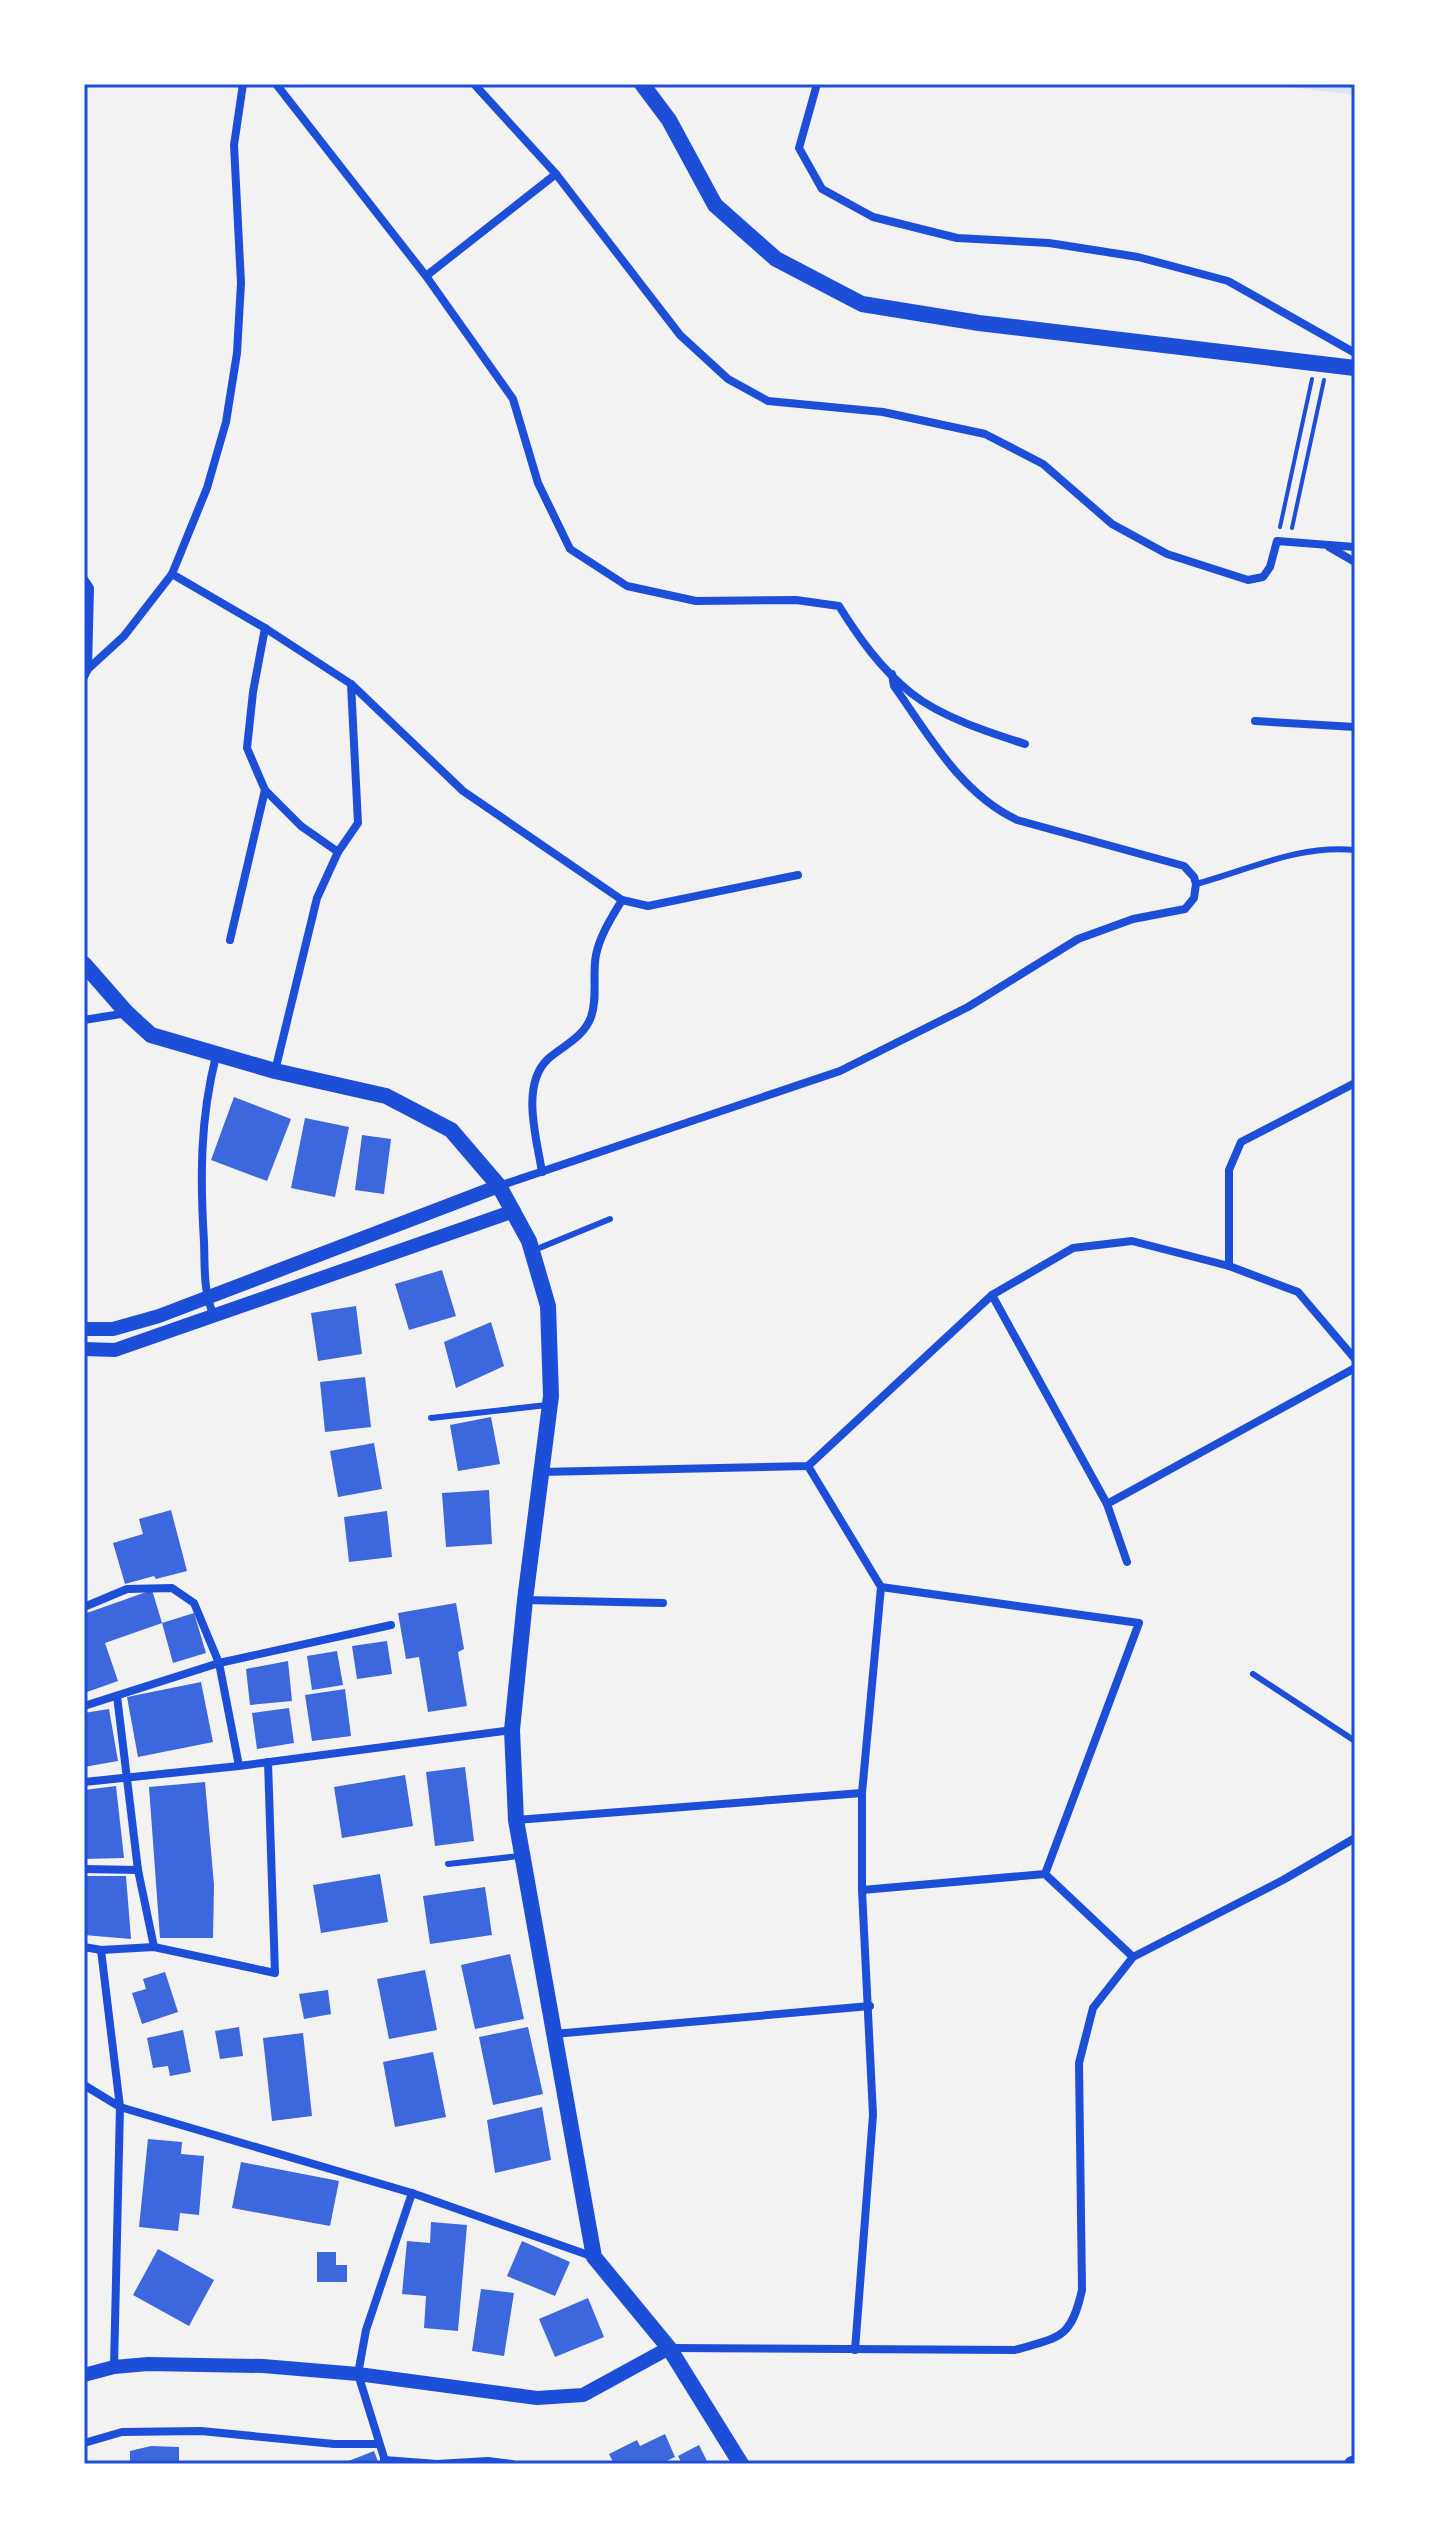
<svg xmlns="http://www.w3.org/2000/svg" width="1439" height="2548" font-family="'Fira Sans Condensed',sans-serif">
<style>
.green{fill:#dbe4f7}
.building{fill:#3d67dc}
.lines{fill:none;stroke-linecap:round;stroke-linejoin:round}
.path{stroke:#1d4ed8;stroke-width:4}
.service{stroke:#1d4ed8;stroke-width:6}
.minor{stroke:#1d4ed8;stroke-width:8}
.tertiary{stroke:#1d4ed8;stroke-width:14}
.secondary{stroke:#1d4ed8;stroke-width:16}
.neatline{fill:none;stroke:#1d4ed8;stroke-width:3}
</style>
<rect width="100%" height="100%" fill="#f2f2f2"/>
<polygon class="green" points="1264,84 1355,84 1355,95"/>
<g class="building">
<polygon points="234,1097 291,1119 267,1181 211,1160"/>
<polygon points="305,1118 349,1127 335,1197 291,1188"/>
<polygon points="362,1135 391,1139 384,1194 355,1190"/>
<polygon points="442,1270 456,1316 409,1330 395,1284"/>
<polygon points="356,1306 362,1354 318,1361 311,1313"/>
<polygon points="491,1322 504,1366 456,1388 444,1342"/>
<polygon points="365,1377 371,1427 325,1432 320,1382"/>
<polygon points="491,1417 500,1464 458,1471 450,1425"/>
<polygon points="374,1443 382,1489 338,1497 330,1451"/>
<polygon points="489,1490 492,1544 446,1547 442,1493"/>
<polygon points="171,1510 187,1571 156,1579 154,1576 125,1584 113,1543 143,1534 139,1519"/>
<polygon points="387,1511 392,1557 349,1562 344,1517"/>
<polygon points="152,1590 162,1623 105,1643 118,1681 84,1693 84,1614"/>
<polygon points="456,1603 464,1649 458,1652 467,1706 428,1712 419,1657 406,1659 398,1613"/>
<polygon points="194,1613 206,1653 173,1663 162,1623"/>
<polygon points="387,1641 392,1674 357,1679 352,1646"/>
<polygon points="337,1651 343,1685 312,1690 307,1656"/>
<polygon points="288,1661 292,1701 250,1705 246,1669"/>
<polygon points="201,1682 213,1742 138,1757 127,1697"/>
<polygon points="345,1689 351,1736 312,1741 305,1695"/>
<polygon points="289,1708 294,1743 257,1749 252,1713"/>
<polygon points="109,1709 118,1761 84,1767 84,1713"/>
<polygon points="465,1767 474,1841 435,1846 426,1772"/>
<polygon points="405,1775 413,1826 342,1838 334,1787"/>
<polygon points="205,1782 214,1885 213,1938 160,1938 149,1787"/>
<polygon points="116,1786 124,1858 84,1859 84,1790"/>
<polygon points="380,1874 388,1922 321,1933 313,1885"/>
<polygon points="84,1876 126,1876 131,1939 84,1935"/>
<polygon points="485,1887 492,1935 430,1944 423,1896"/>
<polygon points="510,1954 524,2019 475,2029 461,1965"/>
<polygon points="425,1970 437,2030 389,2039 377,1979"/>
<polygon points="165,1972 178,2012 142,2024 132,1993 146,1989 143,1979"/>
<polygon points="328,1990 331,2014 304,2019 299,1994"/>
<polygon points="239,2027 243,2056 220,2059 215,2031"/>
<polygon points="528,2027 543,2094 493,2105 479,2037"/>
<polygon points="183,2030 191,2072 170,2076 168,2066 153,2068 147,2038"/>
<polygon points="303,2033 312,2116 272,2121 263,2038"/>
<polygon points="433,2052 446,2117 395,2127 383,2062"/>
<polygon points="542,2107 551,2160 495,2173 487,2120"/>
<polygon points="148,2139 182,2142 181,2154 204,2156 199,2215 180,2213 178,2231 139,2227"/>
<polygon points="241,2162 339,2181 330,2226 232,2208"/>
<polygon points="431,2222 467,2225 458,2331 424,2328 426,2296 402,2294 407,2241 430,2243"/>
<polygon points="522,2241 570,2262 555,2296 507,2276"/>
<polygon points="158,2249 214,2280 189,2326 133,2295"/>
<polygon points="317,2252 336,2252 336,2265 347,2265 347,2282 317,2282"/>
<polygon points="481,2289 514,2293 504,2356 472,2351"/>
<polygon points="588,2298 604,2337 555,2357 539,2319"/>
<polygon points="665,2434 675,2457 660,2464 614,2464 609,2454 637,2440 640,2446"/>
<polygon points="699,2445 707,2461 701,2464 682,2464 678,2456"/>
<polygon points="151,2446 179,2447 179,2464 130,2464 130,2451"/>
<polygon points="374,2451 379,2464 341,2464"/>
</g>
<g class="lines">
<g class="path">
<polyline points="1280,527 1312,379"/>
<polyline points="1292,528 1324,380"/>
</g>
<g class="service">
<path d="M1196,884C1248,870 1300,844 1355,850"/>
<polyline points="532,1251 610,1219"/>
<polyline points="431,1418 547,1405"/>
<polyline points="1253,1674 1355,1741"/>
<polyline points="448,1864 520,1856"/>
</g>
<g class="minor">
<path d="M276,84L426,276L513,399L538,483L570,549L627,586L696,601L796,600L839,606C859,638 881,669 911,693C941,717 988,732 1025,744"/>
<polyline points="474,84 556,174 680,335 728,379 768,401 883,412 985,434 1043,464 1112,524 1167,554 1248,580 1263,577 1270,567 1277,541 1355,547"/>
<polyline points="817,84 799,148 822,189 873,217 957,238 1049,243 1138,257 1228,281 1355,353"/>
<polyline points="426,276 556,174"/>
<polyline points="1329,547 1355,562"/>
<polyline points="172,574 265,628 351,684 463,791 622,900 648,906 798,875"/>
<polyline points="84,579 90,588 88,669"/>
<polyline points="265,628 253,692 247,748 265,790 301,826 338,852"/>
<polyline points="84,677 88,669 124,636 172,574 207,488 226,422 237,353 241,283 234,145 243,84"/>
<polyline points="1255,721 1355,727"/>
<polyline points="230,940 265,790"/>
<polyline points="84,1020 127,1013"/>
<polyline points="275,1071 317,898 338,852 358,823 351,684"/>
<path d="M542,1172C537,1140 520,1085 548,1059C563,1046 584,1037 591,1017C598,997 592,975 596,955C600,935 612,917 622,900"/>
<path d="M499,1186L840,1071L968,1007L1078,939L1133,919L1185,909L1194,898L1196,884L1194,877L1184,866L1017,820C960,793 929,735 894,686L892,674"/>
<polyline points="1229,1266 1229,1170 1241,1142 1355,1083"/>
<polyline points="992,1295 1107,1504 1127,1562"/>
<path d="M214,1316C203,1292 205,1268 204,1242C200,1177 200,1119 216,1056"/>
<polyline points="808,1466 881,1587 862,1793 862,1890 873,2115 855,2350"/>
<polyline points="541,1472 808,1466 992,1295 1073,1248 1132,1241 1229,1266 1298,1292 1355,1359"/>
<polyline points="1107,1504 1355,1368"/>
<polyline points="881,1587 1139,1623 1045,1874 1133,1957"/>
<polyline points="526,1600 663,1603"/>
<polyline points="84,1607 127,1589 172,1588 194,1603 219,1663 239,1766"/>
<polyline points="117,1696 138,1870 154,1947"/>
<polyline points="84,1706 219,1663 391,1625"/>
<polyline points="84,1782 239,1766 512,1730"/>
<polyline points="516,1820 862,1793"/>
<polyline points="84,1869 138,1870"/>
<polyline points="862,1890 1045,1874"/>
<polyline points="84,1947 101,1950 154,1947 275,1973 268,1762"/>
<polyline points="101,1950 120,2107 114,2367"/>
<polyline points="554,2034 870,2006"/>
<polyline points="84,2085 120,2107 412,2193 594,2257"/>
<path d="M669,2348L1015,2350C1060,2337 1071,2339 1082,2290L1079,2063L1093,2008L1133,1957L1283,1880L1355,1838"/>
<polyline points="84,2443 122,2432 201,2431 334,2444 379,2444"/>
<polyline points="384,2460 437,2464 488,2461 512,2464"/>
<polyline points="386,2464 358,2374 366,2330 412,2193"/>
</g>
<g class="tertiary">
<polyline points="84,1329 113,1329 159,1316 499,1186"/>
<polyline points="84,1349 115,1350 514,1211"/>
<polyline points="84,2375 114,2367 148,2364 263,2366 358,2374 537,2398 583,2395 669,2348"/>
</g>
<g class="secondary">
<polyline points="642,84 669,120 715,205 776,259 862,304 979,323 1355,368"/>
<polyline points="84,964 127,1013 151,1035 275,1071 386,1096 451,1130 499,1186 529,1241 548,1306 551,1396 525,1600 512,1730 516,1820 594,2257 669,2348 741,2464"/>
<polyline points="1352,2464 1355,2463"/>
</g>
</g>
<rect width="1439" height="2548" fill="none" stroke="#ffffff" stroke-width="172"/>
<rect x="86" y="86" width="1267" height="2376" class="neatline"/>
</svg>
